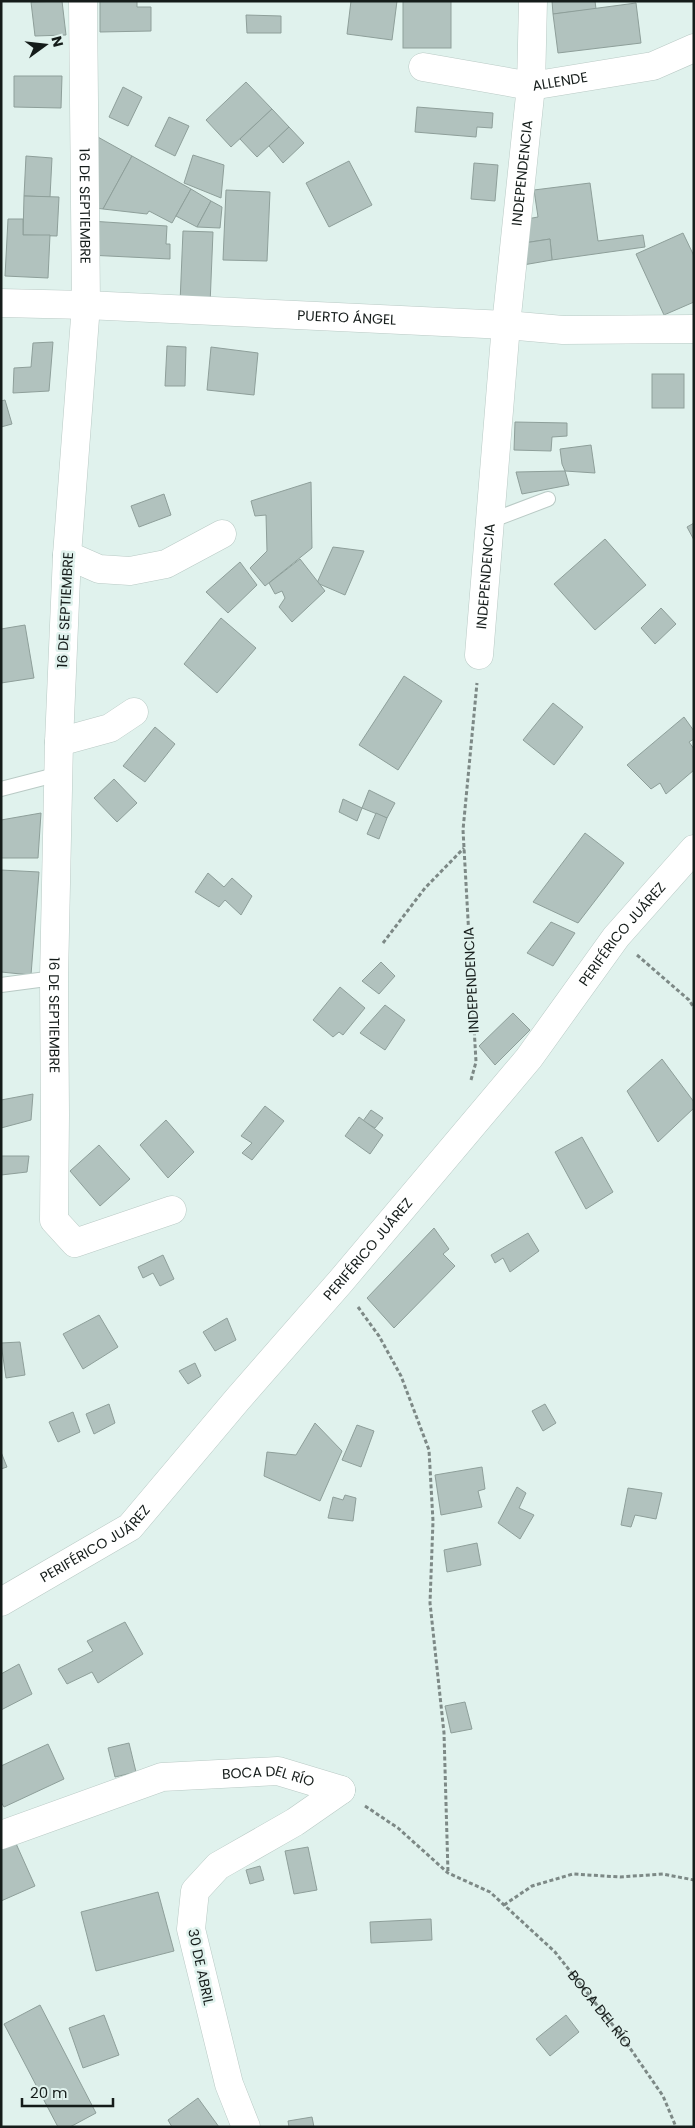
<svg xmlns="http://www.w3.org/2000/svg" width="695" height="2128" font-family="Poppins,sans-serif">
<style>
.building{fill:#b1c2be;stroke:#8e9f9a}
.lines{fill:none;stroke-linecap:round;stroke-linejoin:round}
.lane-casing{stroke:#b9cac5;stroke-width:16}
.street-casing{stroke:#b9cac5;stroke-width:29}
.path{stroke:#7d8986;stroke-width:3;stroke-dasharray:4 2.5;stroke-linecap:butt}
.lane{stroke:#fff;stroke-width:14}
.street{stroke:#fff;stroke-width:28}
.labels{text-anchor:middle;dominant-baseline:central;stroke-width:5;stroke-linejoin:round;paint-order:stroke}
.street-label{font-size:14px;fill:#151c1a;stroke:#e0f2ed}
</style>
<rect width="100%" height="100%" fill="#e0f2ed"/>
<g class="building">
<polygon points="62,1 66,35 35,36 31,2"/>
<polygon points="100,1 137,1 137,7 151,7 151,31 100,32"/>
<polygon points="351,1 397,1 392,40 347,34"/>
<rect x="403" y="1" width="48" height="47"/>
<polygon points="552,1 595,1 596,9 553,14"/>
<polygon points="636,3 641,43 558,53 553,14"/>
<polygon points="246,15 281,16 281,33 247,33"/>
<polygon points="14,76 62,76 61,108 14,107"/>
<polygon points="246,82 272,109 231,147 206,120"/>
<polygon points="123,87 142,97 128,126 109,117"/>
<polygon points="417,107 493,113 492,128 477,127 476,137 415,132"/>
<polygon points="272,109 289,127 257,157 240,139"/>
<polygon points="169,117 189,126 175,156 155,146"/>
<polygon points="289,127 304,143 283,163 269,146"/>
<polygon points="96,136 132,156 103,209 95,208"/>
<polygon points="193,155 224,165 221,198 184,183"/>
<polygon points="26,156 52,158 50,197 24,196"/>
<polygon points="132,156 191,189 172,223 149,211 147,214 103,209"/>
<polygon points="349,161 372,205 329,227 306,183"/>
<polygon points="474,163 498,165 495,201 471,199"/>
<polygon points="590,183 598,241 643,235 645,247 552,260 550,239 524,243 521,220 538,217 534,190"/>
<polygon points="191,189 211,201 197,227 176,216"/>
<polygon points="226,190 270,192 267,261 223,260"/>
<polygon points="24,196 59,197 57,236 23,235"/>
<polygon points="211,201 222,207 220,228 197,227"/>
<polygon points="8,219 23,219 23,235 50,235 48,278 5,276"/>
<polygon points="90,221 167,226 166,244 170,244 170,259 88,255"/>
<polygon points="183,231 213,232 210,305 180,303"/>
<polygon points="683,233 694,256 694,302 664,315 636,254"/>
<polygon points="550,239 552,260 523,265 524,243"/>
<polygon points="53,342 49,391 13,393 14,368 31,367 33,343"/>
<polygon points="167,346 186,347 185,386 165,386"/>
<polygon points="211,347 258,353 254,395 207,390"/>
<rect x="652" y="374" width="32" height="34"/>
<polygon points="5,400 12,424 1,427 1,401"/>
<polygon points="515,422 567,423 567,436 552,437 551,451 514,450"/>
<polygon points="591,445 595,473 565,471 562,464 560,449"/>
<polygon points="565,471 569,485 522,494 516,472"/>
<polygon points="311,482 312,548 265,586 250,568 267,551 266,515 255,516 251,501"/>
<polygon points="164,494 171,515 139,527 131,506"/>
<polygon points="694,523 694,540 687,527"/>
<polygon points="605,539 646,585 595,630 554,584"/>
<polygon points="333,547 364,551 345,595 317,583"/>
<polygon points="300,559 325,591 292,622 279,607 285,598 282,591 275,594 269,583"/>
<polygon points="240,562 257,585 228,613 206,592"/>
<polygon points="661,608 676,624 655,644 641,628"/>
<polygon points="221,618 256,648 217,693 184,664"/>
<polygon points="25,625 34,678 1,683 1,629"/>
<polygon points="404,676 442,701 398,770 359,745"/>
<polygon points="553,703 583,727 554,765 523,740"/>
<polygon points="684,717 694,731 694,739 689,742 694,749 694,770 666,794 660,783 651,789 627,765"/>
<polygon points="155,727 175,744 145,782 123,766"/>
<polygon points="114,779 137,803 117,822 94,798"/>
<polygon points="369,790 395,803 387,818 362,808"/>
<polygon points="343,799 362,808 357,821 339,812"/>
<polygon points="41,813 38,858 1,858 1,820"/>
<polygon points="376,813 387,818 379,839 367,834"/>
<polygon points="585,833 624,863 578,923 533,902"/>
<polygon points="1,870 39,872 31,975 1,972"/>
<polygon points="208,873 224,887 232,878 252,896 241,915 225,900 219,907 195,892"/>
<polygon points="551,922 575,933 553,966 527,953"/>
<polygon points="381,962 395,976 379,994 362,981"/>
<polygon points="340,987 365,1008 343,1035 339,1032 333,1037 313,1020"/>
<polygon points="385,1005 405,1020 385,1050 360,1033"/>
<polygon points="513,1013 530,1030 495,1065 479,1046"/>
<polygon points="662,1059 694,1102 694,1108 658,1142 627,1091"/>
<polygon points="33,1094 31,1120 1,1128 1,1100"/>
<polygon points="265,1106 284,1121 252,1160 242,1153 252,1143 241,1136"/>
<polygon points="371,1110 383,1118 375,1128 363,1121"/>
<polygon points="359,1117 383,1135 370,1154 345,1136"/>
<polygon points="166,1120 194,1152 168,1178 140,1145"/>
<polygon points="582,1137 613,1192 586,1209 555,1152"/>
<polygon points="99,1145 130,1179 100,1206 70,1171"/>
<polygon points="1,1156 29,1156 27,1172 1,1175"/>
<polygon points="434,1228 449,1249 443,1254 455,1266 394,1328 367,1298"/>
<polygon points="528,1233 539,1251 510,1272 503,1258 495,1263 491,1255"/>
<polygon points="163,1255 174,1279 160,1286 153,1273 143,1278 138,1267"/>
<polygon points="99,1315 118,1347 83,1369 63,1334"/>
<polygon points="227,1318 236,1340 215,1351 203,1332"/>
<polygon points="20,1342 25,1375 6,1378 1,1343"/>
<polygon points="195,1363 201,1376 188,1384 179,1371"/>
<polygon points="109,1404 115,1423 94,1434 86,1414"/>
<polygon points="545,1404 556,1423 543,1431 532,1411"/>
<polygon points="73,1412 80,1432 58,1442 49,1422"/>
<polygon points="315,1423 342,1451 320,1501 264,1476 267,1452 296,1455"/>
<polygon points="357,1425 374,1431 361,1467 342,1460"/>
<polygon points="1,1452 7,1467 1,1469"/>
<polygon points="482,1467 485,1489 478,1491 482,1507 441,1515 435,1475"/>
<polygon points="517,1487 526,1493 519,1508 534,1515 520,1539 498,1523"/>
<polygon points="628,1488 662,1493 656,1519 635,1515 631,1527 621,1525"/>
<polygon points="345,1495 356,1498 353,1521 328,1518 333,1497 343,1500"/>
<polygon points="477,1543 481,1565 447,1572 444,1550"/>
<polygon points="125,1622 143,1654 98,1683 92,1672 67,1684 58,1669 93,1651 87,1641"/>
<polygon points="19,1664 32,1694 1,1710 1,1674"/>
<polygon points="465,1702 472,1729 451,1733 445,1706"/>
<polygon points="129,1743 136,1772 115,1777 108,1748"/>
<polygon points="48,1744 64,1779 4,1807 1,1802 1,1766"/>
<polygon points="14,1839 35,1886 1,1901 1,1844"/>
<polygon points="308,1847 317,1890 294,1894 285,1851"/>
<polygon points="260,1866 264,1880 250,1884 246,1870"/>
<polygon points="158,1892 174,1951 96,1971 81,1912"/>
<polygon points="431,1919 432,1940 371,1943 370,1922"/>
<polygon points="40,2005 96,2113 70,2127 58,2127 4,2024"/>
<polygon points="104,2015 119,2055 83,2068 69,2028"/>
<polygon points="566,2015 579,2032 550,2056 536,2039"/>
<polygon points="198,2098 219,2127 172,2127 168,2120"/>
<polygon points="312,2117 314,2127 289,2127 288,2121"/>
</g>
<g class="lines">
<g class="lane-casing">
<g id="lane">
<polyline points="490,521 548,499"/>
<polyline points="1,789 59,774"/>
<polyline points="1,985 54,978"/>
</g>
</g>
<g class="street-casing">
<g id="street">
<path id="s2" d="M83,1L86,305L67,555L59,742L54,978L55,1115L54,1220L75,1243L172,1210"/>
<path id="s3" d="M423,67L531,86L653,66L694,48"/>
<path id="s4" d="M1,303L86,305L506,325L563,330L694,329"/>
<polyline points="67,555 99,569 130,571 166,564 222,534"/>
<path id="s5" d="M479,655L506,325L531,86L533,1"/>
<polyline points="59,742 110,728 134,712"/>
<path id="s6" d="M1,1602L130,1527L237,1400L341,1281L529,1058L616,937L694,849"/>
<path id="s7" d="M1,1835L162,1777L278,1771L341,1790"/>
<polyline points="246,2127 229,2084 191,1929 195,1891 218,1866 295,1822 341,1790"/>
</g>
</g>
<g class="path">
<polyline points="383,943 425,888 464,848"/>
<polyline points="637,955 689,1000 694,1008"/>
<polyline points="471,1080 476,1062 463,830 477,683"/>
<polyline points="358,1307 379,1336 401,1376 429,1450 433,1521 430,1603 444,1733 448,1873"/>
<path id="s1" d="M365,1806L398,1828L448,1873L490,1892L555,1952L623,2038L663,2096L676,2127"/>
<polyline points="504,1905 532,1886 573,1874 620,1877 663,1874 694,1880"/>
</g>
<use href="#lane" class="lane"/>
<use href="#street" class="street"/>
</g>
<g class="labels">
<g class="street-label">
<text stroke="none"><textPath href="#s3" startOffset="139">ALLENDE</textPath></text>
<text stroke="none"><textPath href="#s5" startOffset="484">INDEPENDENCIA</textPath></text>
<text stroke="none"><textPath href="#s2" startOffset="205">16 DE SEPTIEMBRE</textPath></text>
<text stroke="none"><textPath href="#s4" startOffset="346">PUERTO ÁNGEL</textPath></text>
<text stroke="none"><textPath href="#s5" startOffset="79">INDEPENDENCIA</textPath></text>
<text transform="translate(65 610) rotate(-87)">16 DE SEPTIEMBRE</text>
<text stroke="none"><textPath href="#s6" startOffset="920">PERIFÉRICO JUÁREZ</textPath></text>
<text transform="translate(471 980) rotate(-93)">INDEPENDENCIA</text>
<text stroke="none"><textPath href="#s2" startOffset="1015">16 DE SEPTIEMBRE</textPath></text>
<text stroke="none"><textPath href="#s6" startOffset="515">PERIFÉRICO JUÁREZ</textPath></text>
<text stroke="none"><textPath href="#s6" startOffset="111">PERIFÉRICO JUÁREZ</textPath></text>
<text stroke="none"><textPath href="#s7" startOffset="278">BOCA DEL RÍO</textPath></text>
<text transform="translate(201 1967) rotate(78)">30 DE ABRIL</text>
<text stroke="none"><textPath href="#s1" startOffset="314">BOCA DEL RÍO</textPath></text>
</g>
</g>
<rect width="695" height="2128" fill="none" stroke="#151c1a" stroke-width="5"/>
<g transform="translate(45 45) rotate(75)" stroke="#e0f2ed" stroke-width="4" paint-order="stroke">
<path d="M0-4L9 19L0 12L-9 19Z" fill="#151c1a"/>
<text y="-8" font-size="14" font-weight="bold" text-anchor="middle" fill="#151c1a">N</text>
</g>
<path d="M22 2098v8h91v-8" fill="none" stroke="#151c1a" stroke-width="2.5"/>
<text x="30" y="2098" font-size="15" fill="#151c1a" stroke="#e0f2ed" stroke-width="4" paint-order="stroke">20 m</text>
</svg>
